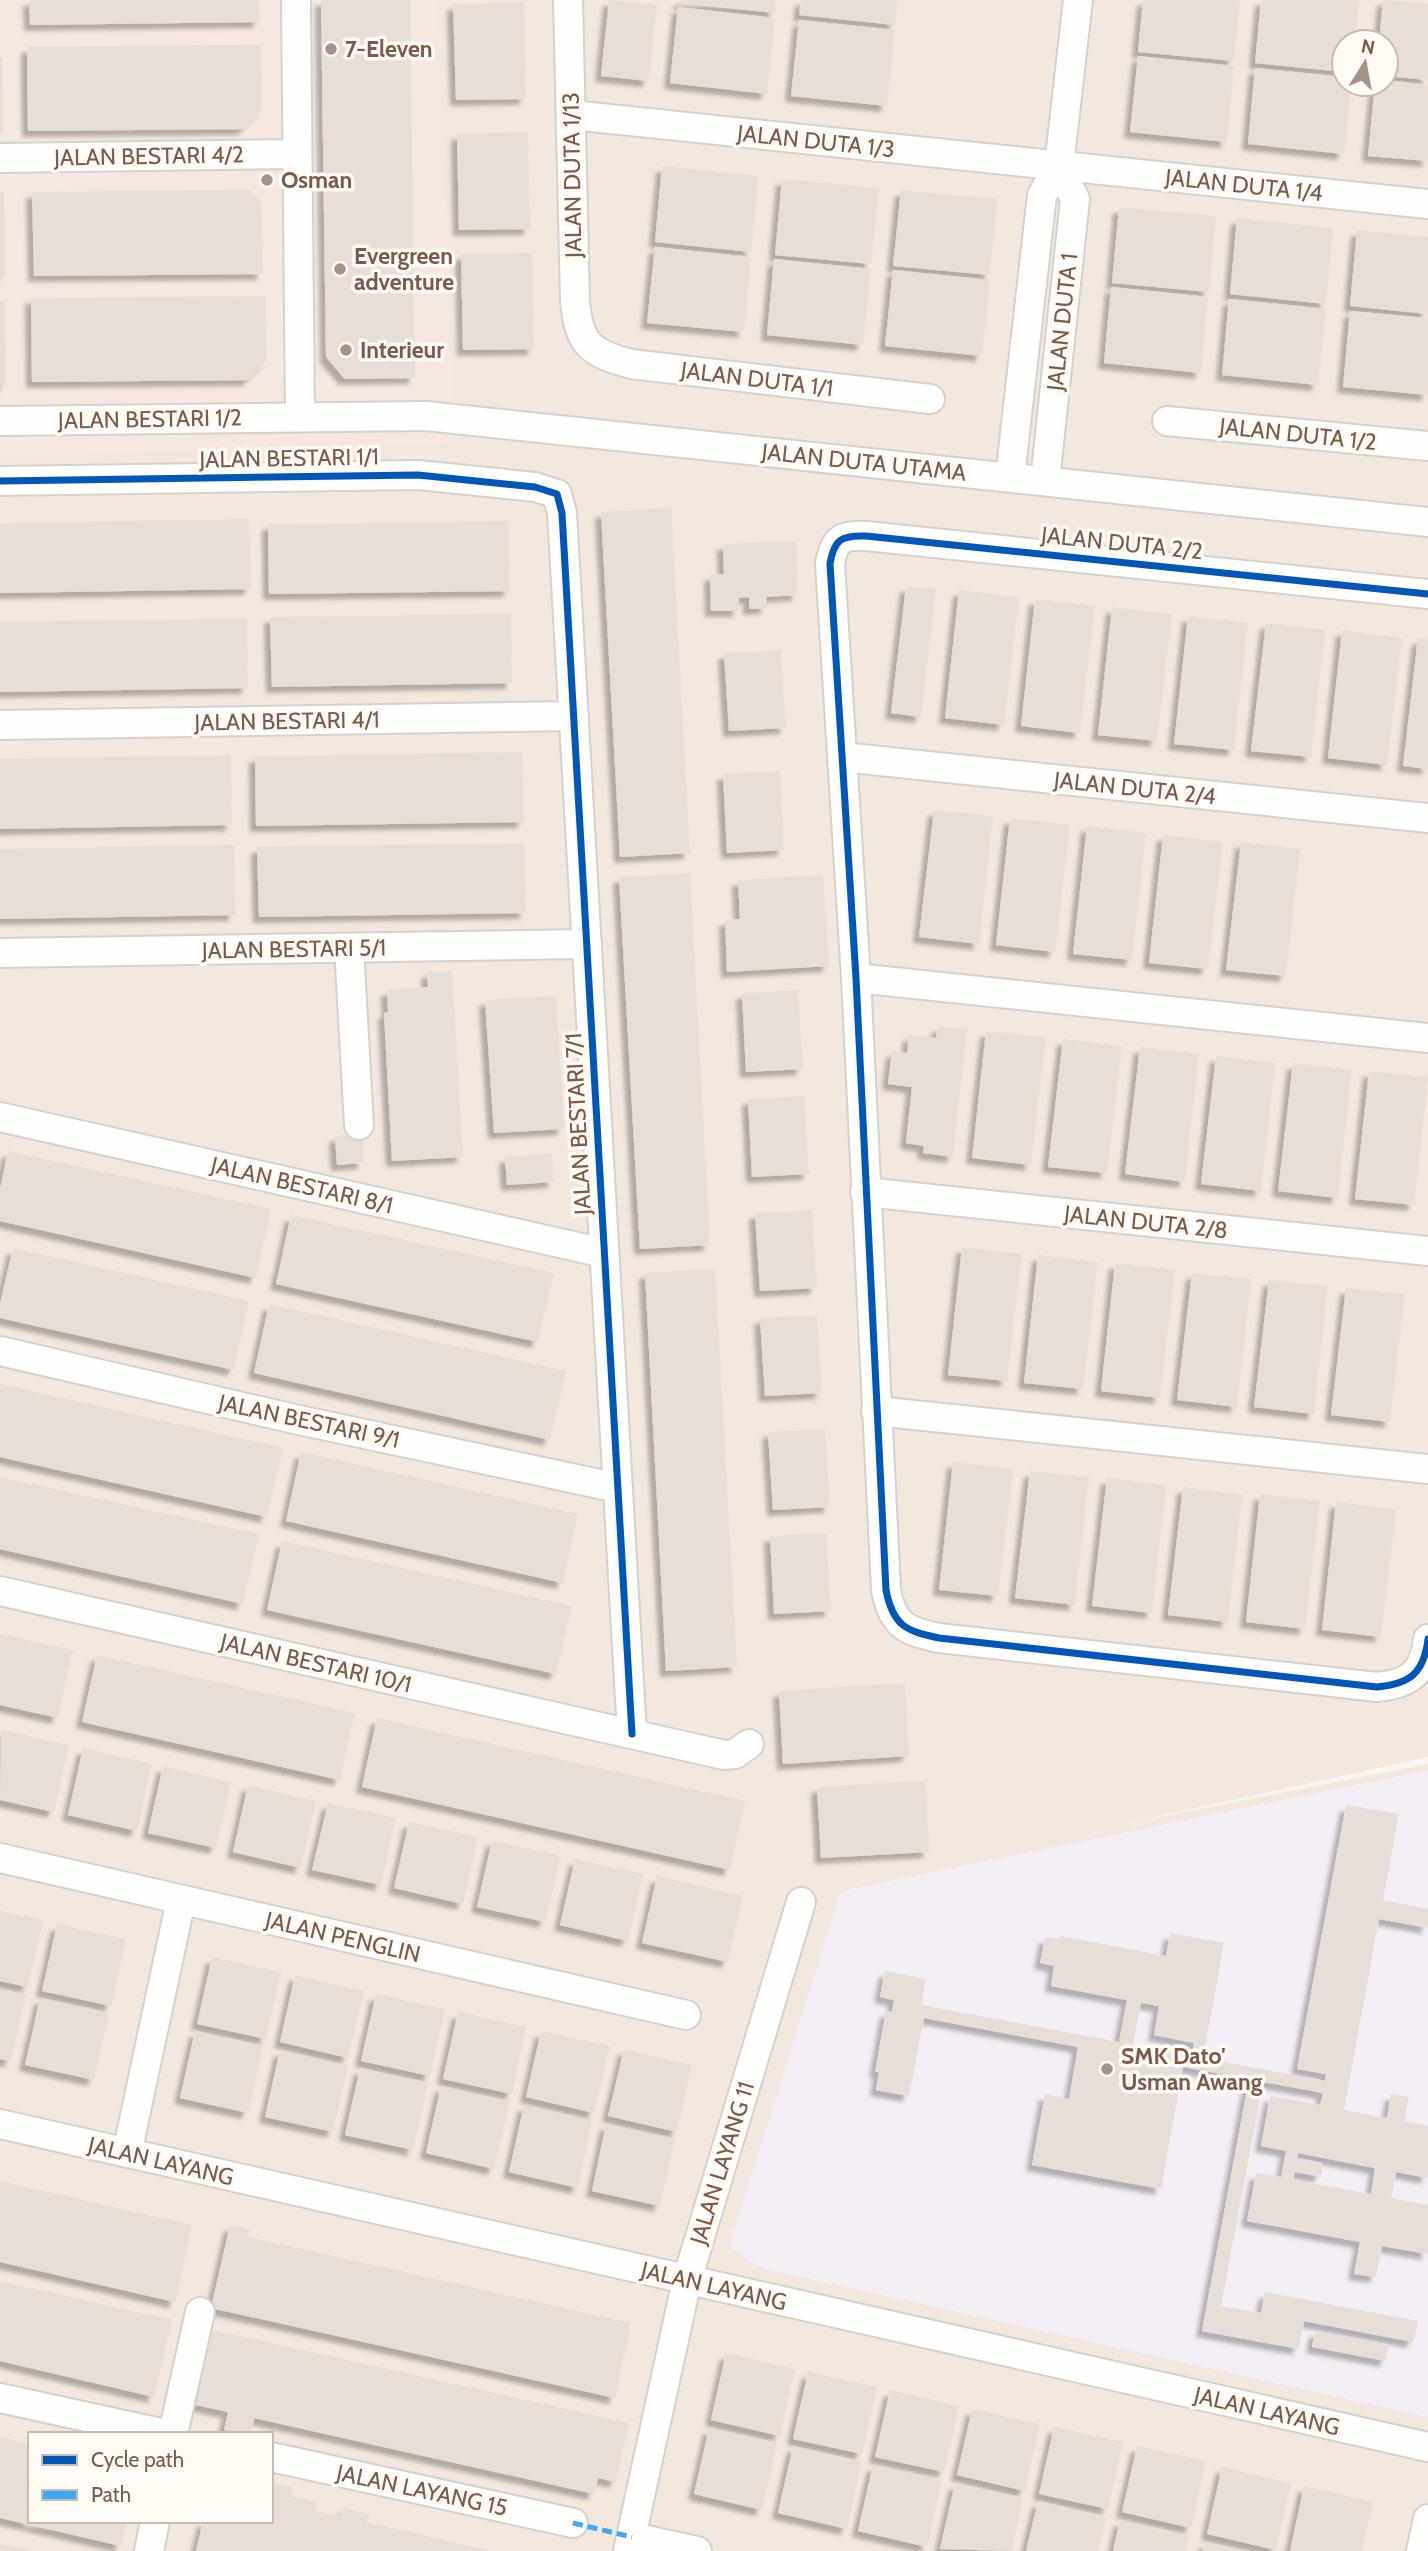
<svg xmlns="http://www.w3.org/2000/svg" width="1428" height="2551" font-family="Cabin,sans-serif">
<style>
.residential{fill:#f2e8de;fill-rule:evenodd}
.commercial{fill:#f6e8e1}
.education{fill:#f6eef6}
.building{fill:#e6ded7;fill-rule:evenodd;filter:url(#shadow)}
.lines{fill:none;stroke-linecap:round;stroke-linejoin:round}
.minor-casing{stroke:#d7d1cb;stroke-width:32}
.minor{stroke:#fefefd;stroke-width:28}
.quiet{stroke:#3fa9f5;stroke-width:5;stroke-dasharray:10 5;stroke-linecap:butt}
.cycleway-casing{stroke:#fffaf3;stroke-width:11}
.cycleway{stroke:#0057b8;stroke-width:7}
.poi-dot{fill:#a69286;stroke:#fffaf3;stroke-width:2.5}
.labels{text-anchor:middle;dominant-baseline:central;stroke-width:7;stroke-linejoin:round;paint-order:stroke}
.poi-label{font-size:23px;font-weight:bold;fill:#7a5c4d;stroke:#fffaf3;text-anchor:start}
.street-label{font-size:23px;fill:#7a5c4d;stroke:#fffaf3}
</style>
<defs>
<filter id="shadow"><feDropShadow dx="-6" dy="6" stdDeviation="2" flood-color="#0004"/></filter>
</defs>
<rect width="100%" height="100%" fill="#f9f5f0"/>
<path class="residential" d="M0,0H1428V1757L1118,1825L1428,1764V2551H0ZM1344,42H1386V84H1344ZM30,2434H271V2521H30Z"/>
<polygon class="commercial" points="0,0 436,0 455,443 0,456"/>
<polygon class="education" points="1428,1770 1428,2417 761,2268 729,2247 841,1891"/>
<g class="building">
<polygon points="29,0 259,0 260,22 30,25"/>
<polygon points="321,0 410,0 415,378 345,379 326,357"/>
<polygon points="609,0 657,5 649,81 601,76"/>
<polygon points="679,0 776,0 775,13 678,3"/>
<polygon points="801,0 898,0 895,25 799,15"/>
<polygon points="1143,0 1240,0 1234,61 1138,52"/>
<polygon points="1261,0 1359,0 1355,42 1344,42 1344,72 1255,63"/>
<polygon points="1383,0 1428,3 1428,80 1386,76 1386,42 1379,42"/>
<polygon points="524,2 526,99 456,100 453,4"/>
<polygon points="678,7 775,18 767,94 670,83"/>
<polygon points="799,20 895,30 887,106 791,96"/>
<polygon points="261,45 262,109 244,129 28,131 27,47"/>
<polygon points="1138,56 1234,66 1227,142 1130,132"/>
<polygon points="0,57 2,57 3,132 0,133"/>
<polygon points="1255,68 1344,77 1344,84 1351,84 1344,154 1248,144"/>
<polygon points="1386,80 1428,85 1428,161 1368,156 1375,84 1386,84"/>
<polygon points="528,132 530,229 459,230 457,134"/>
<polygon points="662,166 759,176 751,252 655,242"/>
<polygon points="782,179 879,188 871,264 775,255"/>
<polygon points="249,190 262,203 263,274 34,276 32,192"/>
<polygon points="901,190 997,199 990,275 893,266"/>
<polygon points="0,192 4,192 5,276 0,276"/>
<polygon points="1119,207 1216,216 1209,292 1112,283"/>
<polygon points="1237,218 1333,228 1326,304 1230,294"/>
<polygon points="1357,230 1428,237 1428,314 1350,306"/>
<polygon points="655,247 751,257 744,332 647,323"/>
<polygon points="532,253 534,349 463,350 461,254"/>
<polygon points="774,259 871,269 863,345 767,335"/>
<polygon points="893,270 990,280 982,356 885,346"/>
<polygon points="1111,287 1208,297 1201,373 1104,363"/>
<polygon points="265,296 266,361 248,380 32,382 31,298"/>
<polygon points="1229,299 1326,309 1318,385 1222,375"/>
<polygon points="0,301 5,301 6,385 0,385"/>
<polygon points="1350,311 1428,318 1428,395 1343,387"/>
<polygon points="671,508 690,853 620,857 601,512"/>
<polygon points="249,519 251,589 0,593 0,523"/>
<polygon points="508,521 510,591 269,594 268,524"/>
<polygon points="796,541 798,595 766,597 767,608 749,609 749,597 739,598 739,611 711,611 710,575 724,574 723,544"/>
<polygon points="906,586 936,589 921,717 891,713"/>
<polygon points="959,590 1019,597 1004,725 945,718"/>
<polygon points="1035,599 1095,606 1080,733 1021,726"/>
<polygon points="1112,607 1172,614 1157,741 1098,735"/>
<polygon points="511,614 512,683 272,687 270,617"/>
<polygon points="1188,616 1248,623 1234,750 1174,744"/>
<polygon points="247,618 248,688 0,692 0,622"/>
<polygon points="1266,623 1325,630 1311,757 1251,751"/>
<polygon points="1342,630 1402,638 1387,765 1328,758"/>
<polygon points="1418,638 1428,640 1428,769 1403,766"/>
<polygon points="781,650 786,728 729,731 724,653"/>
<polygon points="522,752 524,822 256,826 255,756"/>
<polygon points="231,755 232,825 0,829 0,759"/>
<polygon points="780,771 784,850 727,853 723,774"/>
<polygon points="934,810 993,816 979,944 919,937"/>
<polygon points="1010,818 1070,825 1055,952 996,945"/>
<polygon points="1087,826 1146,833 1132,960 1073,954"/>
<polygon points="1163,835 1223,842 1208,969 1149,963"/>
<polygon points="1241,842 1300,849 1286,976 1226,970"/>
<polygon points="524,843 526,913 259,917 257,847"/>
<polygon points="234,845 235,915 0,919 0,849"/>
<polygon points="690,873 710,1245 640,1249 619,877"/>
<polygon points="823,875 829,966 727,972 725,920 740,919 738,880"/>
<polygon points="452,971 463,1157 392,1161 384,1013 388,1012 387,990 428,987 427,972"/>
<polygon points="798,990 803,1069 746,1072 742,993"/>
<polygon points="556,996 564,1129 494,1133 485,1000"/>
<polygon points="938,1026 967,1029 953,1157 923,1153 924,1146 906,1143 912,1087 888,1084 892,1051 907,1053 909,1035 936,1038"/>
<polygon points="986,1031 1046,1037 1031,1165 972,1158"/>
<polygon points="1063,1039 1122,1046 1107,1173 1048,1167"/>
<polygon points="1140,1047 1199,1054 1185,1182 1125,1174"/>
<polygon points="1216,1056 1275,1063 1261,1191 1201,1184"/>
<polygon points="1293,1063 1352,1070 1338,1198 1278,1191"/>
<polygon points="1369,1071 1428,1077 1414,1205 1355,1199"/>
<polygon points="804,1096 809,1174 752,1177 748,1099"/>
<polygon points="362,1134 364,1163 337,1165 335,1136"/>
<polygon points="8,1151 271,1209 256,1278 0,1221 0,1189"/>
<polygon points="552,1153 554,1182 507,1185 505,1157"/>
<polygon points="812,1210 817,1288 760,1291 755,1213"/>
<polygon points="291,1215 554,1273 538,1342 276,1284"/>
<polygon points="962,1247 1022,1254 1007,1381 948,1375"/>
<polygon points="13,1248 249,1301 234,1370 0,1318 0,1304"/>
<polygon points="1038,1255 1098,1262 1083,1389 1024,1383"/>
<polygon points="1115,1263 1175,1270 1160,1398 1101,1391"/>
<polygon points="715,1269 737,1667 666,1671 645,1273"/>
<polygon points="1192,1273 1251,1279 1237,1407 1177,1400"/>
<polygon points="1269,1280 1328,1286 1314,1414 1254,1407"/>
<polygon points="1346,1288 1405,1294 1390,1422 1331,1415"/>
<polygon points="269,1304 566,1371 550,1440 254,1373"/>
<polygon points="817,1315 822,1393 765,1396 760,1318"/>
<polygon points="0,1384 283,1448 267,1517 0,1457"/>
<polygon points="825,1429 830,1507 773,1510 768,1432"/>
<polygon points="301,1452 578,1514 563,1583 286,1521"/>
<polygon points="953,1462 1013,1469 998,1596 939,1590"/>
<polygon points="1030,1471 1089,1477 1075,1605 1015,1598"/>
<polygon points="0,1477 259,1534 243,1604 0,1549"/>
<polygon points="1107,1478 1166,1485 1152,1613 1092,1606"/>
<polygon points="1183,1487 1242,1495 1228,1622 1168,1615"/>
<polygon points="1260,1494 1320,1501 1305,1629 1246,1622"/>
<polygon points="1336,1502 1396,1509 1381,1637 1322,1630"/>
<polygon points="826,1533 831,1611 774,1614 770,1536"/>
<polygon points="282,1541 572,1606 556,1674 267,1610"/>
<polygon points="0,1634 73,1650 58,1718 0,1705"/>
<polygon points="97,1655 355,1713 340,1780 82,1722"/>
<polygon points="905,1683 909,1756 783,1764 779,1691"/>
<polygon points="377,1718 745,1801 730,1870 362,1787"/>
<polygon points="1,1730 69,1745 54,1812 0,1800"/>
<polygon points="83,1748 152,1764 137,1831 68,1815"/>
<polygon points="163,1766 231,1782 216,1848 148,1833"/>
<polygon points="926,1781 929,1852 821,1858 817,1787"/>
<polygon points="248,1785 316,1801 301,1868 233,1852"/>
<polygon points="328,1803 396,1818 381,1885 312,1870"/>
<path d="M1346,1805L1399,1814L1383,1900L1428,1909V1928L1379,1919L1344,2110L1387,2118L1391,2094L1409,2097L1404,2121L1428,2126V2178L1396,2172L1391,2198L1428,2205V2254L1382,2246L1376,2277L1354,2274L1360,2242L1247,2221L1256,2173L1281,2177L1286,2151L1261,2146L1270,2096L1320,2105L1323,2093L1263,2082L1221,2306L1261,2313L1265,2292L1418,2321L1413,2342L1304,2321L1299,2349L1202,2331L1249,2079L1183,2067L1161,2189L1032,2165L1045,2094L1069,2099L1078,2047L924,2018L909,2096L876,2090L879,2072H875L886,2011L892,2012L894,2000L880,1997L885,1971L926,1979L921,2005L1119,2042L1127,2000L1051,1986L1054,1966L1040,1963L1045,1937L1059,1939L1060,1936L1166,1956L1170,1933L1224,1943L1203,2058L1325,2081L1326,2074L1297,2069ZM1141,2003L1159,2006L1154,2035L1194,2043L1192,2056L1133,2045ZM1298,2153L1375,2168L1371,2194L1293,2180L1295,2172L1321,2177L1323,2163L1297,2158Z"/>
<polygon points="409,1822 478,1837 463,1904 394,1888"/>
<polygon points="492,1840 561,1856 545,1922 477,1907"/>
<polygon points="575,1859 643,1874 628,1941 560,1925"/>
<polygon points="657,1876 743,1896 728,1962 642,1943"/>
<polygon points="0,1911 43,1920 28,1987 0,1981"/>
<polygon points="57,1924 126,1939 111,2006 42,1991"/>
<polygon points="212,1957 281,1972 266,2039 197,2024"/>
<polygon points="295,1975 364,1991 348,2058 280,2042"/>
<polygon points="0,1989 26,1995 11,2061 0,2059"/>
<polygon points="376,1994 445,2009 430,2076 361,2061"/>
<polygon points="40,1998 109,2013 94,2080 25,2065"/>
<polygon points="458,2012 526,2027 512,2094 443,2079"/>
<polygon points="195,2031 263,2046 248,2113 180,2098"/>
<polygon points="541,2031 610,2046 594,2113 526,2097"/>
<polygon points="624,2049 692,2065 677,2132 608,2116"/>
<polygon points="280,2050 348,2066 333,2132 265,2117"/>
<polygon points="360,2068 428,2083 413,2150 345,2135"/>
<polygon points="441,2086 510,2102 494,2169 426,2153"/>
<polygon points="524,2105 592,2121 578,2188 509,2172"/>
<polygon points="606,2124 675,2139 660,2206 592,2191"/>
<polygon points="0,2181 192,2225 175,2302 0,2262"/>
<polygon points="230,2225 250,2229 248,2237 631,2323 615,2398 211,2308"/>
<polygon points="0,2281 172,2320 154,2397 0,2361"/>
<polygon points="208,2329 629,2423 616,2482 598,2478 594,2494 254,2418 251,2434 224,2430 228,2412 191,2404"/>
<polygon points="1315,2331 1389,2345 1386,2361 1312,2347"/>
<polygon points="726,2353 795,2369 780,2436 711,2420"/>
<polygon points="808,2372 877,2387 862,2454 793,2439"/>
<polygon points="890,2390 959,2406 944,2472 875,2457"/>
<polygon points="972,2409 1040,2424 1025,2491 957,2475"/>
<polygon points="1054,2427 1123,2442 1108,2509 1039,2494"/>
<polygon points="709,2428 777,2443 762,2510 694,2494"/>
<polygon points="0,2437 30,2444 30,2521 127,2521 121,2546 0,2518"/>
<polygon points="793,2446 862,2462 847,2529 778,2513"/>
<polygon points="1137,2446 1206,2461 1191,2528 1122,2512"/>
<polygon points="873,2465 942,2480 927,2547 858,2531"/>
<polygon points="1222,2467 1291,2483 1276,2550 1207,2534"/>
<polygon points="271,2483 293,2487 290,2496 317,2502 315,2511 341,2516 343,2508 369,2514 367,2522 492,2551 196,2551 203,2521 271,2521"/>
<polygon points="955,2483 1023,2498 1012,2551 940,2549"/>
<polygon points="1304,2486 1373,2502 1362,2551 1290,2551"/>
<polygon points="1038,2501 1106,2517 1098,2551 1026,2551"/>
<polygon points="1120,2520 1189,2536 1185,2551 1113,2551"/>
<polygon points="1205,2542 1241,2550 1241,2551 1203,2551"/>
<polygon points="0,2544 28,2550 28,2551 0,2551"/>
</g>
<g class="lines">
<g class="minor-casing">
<g id="minor">
<polyline points="296,0 300,417"/>
<path d="M568,0L575,301C579,345 590,353 631,364L930,399"/>
<polyline points="572,115 1428,204"/>
<polyline points="0,158 297,154"/>
<polyline points="0,421 426,416 1428,522"/>
<polyline points="1167,421 1428,446"/>
<polyline points="1010,477 1042,195 1059,166 1078,0"/>
<polyline points="0,481 418,475 535,487 557,494 562,513 632,1734"/>
<polyline points="1045,481 1075,199 1059,166"/>
<path d="M1428,594L866,536C842,535 834,539 830,564L856,978L886,1590C893,1626 906,1631 939,1638L1377,1687C1410,1684 1424,1673 1428,1639"/>
<polyline points="0,725 574,716"/>
<polyline points="842,757 1428,818"/>
<polyline points="349,948 359,1125"/>
<polyline points="0,953 587,944"/>
<polyline points="856,978 1428,1038"/>
<polyline points="0,1117 604,1253"/>
<polyline points="865,1192 1428,1251"/>
<polyline points="0,1351 299,1420 618,1488"/>
<polyline points="876,1411 1428,1469"/>
<polyline points="0,1591 724,1755 735,1754 749,1744"/>
<polyline points="0,1858 686,2015"/>
<polyline points="0,2124 1428,2447"/>
<polyline points="127,2153 181,1900"/>
<polyline points="0,2398 165,2434"/>
<polyline points="173,2434 200,2312"/>
<polyline points="271,2457 573,2523"/>
<polyline points="632,2537 697,2551"/>
<polyline points="149,2551 155,2521"/>
<polyline points="628,2551 687,2280 801,1902"/>
<polyline points="1421,2551 1428,2519"/>
</g>
</g>
<use href="#minor" class="minor"/>
<polyline class="quiet" points="573,2523 632,2537"/>
<g class="cycleway-casing">
<g id="cycleway">
<polyline points="0,481 418,475 535,487 557,494 562,513 632,1734"/>
<path d="M1428,594L866,536C842,535 834,539 830,564L856,978L886,1590C893,1626 906,1631 939,1638L1377,1687C1410,1684 1424,1673 1428,1639"/>
</g>
</g>
<use href="#cycleway" class="cycleway"/>
</g>
<g class="poi-dot">
<circle cx="331" cy="49" r="7"/>
<circle cx="267" cy="180" r="7"/>
<circle cx="340" cy="269" r="7"/>
<circle cx="346" cy="350" r="7"/>
<circle cx="1107" cy="2069" r="7"/>
</g>
<g class="labels">
<g class="poi-label">
<text x="345" y="49">7-Eleven</text>
<text x="281" y="180">Osman</text>
<text x="354" y="256">Evergreen<tspan x="354" dy="26">adventure</tspan></text>
<text x="360" y="350">Interieur</text>
<text x="1121" y="2056">SMK Dato'<tspan x="1121" dy="26">Usman Awang</tspan></text>
</g>
<g class="street-label">
<text transform="translate(816 141) rotate(6)">JALAN DUTA 1/3</text>
<text transform="translate(149 156) rotate(-1)">JALAN BESTARI 4/2</text>
<text transform="translate(572 175) rotate(-91)">JALAN DUTA 1/13</text>
<text transform="translate(1244 185) rotate(6)">JALAN DUTA 1/4</text>
<text transform="translate(1062 322) rotate(-84)">JALAN DUTA 1</text>
<text transform="translate(757 379) rotate(7)">JALAN DUTA 1/1</text>
<text transform="translate(150 419) rotate(-1)">JALAN BESTARI 1/2</text>
<text transform="translate(1298 434) rotate(6)">JALAN DUTA 1/2</text>
<text transform="translate(289 458) rotate(-1)">JALAN BESTARI 1/1</text>
<text transform="translate(864 462) rotate(6)">JALAN DUTA UTAMA</text>
<text transform="translate(1122 543) rotate(6)">JALAN DUTA 2/2</text>
<text transform="translate(287 721) rotate(-1)">JALAN BESTARI 4/1</text>
<text transform="translate(1135 788) rotate(6)">JALAN DUTA 2/4</text>
<text transform="translate(294 949) rotate(-1)">JALAN BESTARI 5/1</text>
<text transform="translate(578 1124) rotate(-93)">JALAN BESTARI 7/1</text>
<text transform="translate(302 1185) rotate(13)">JALAN BESTARI 8/1</text>
<text transform="translate(1146 1222) rotate(6)">JALAN DUTA 2/8</text>
<text transform="translate(309 1421) rotate(12)">JALAN BESTARI 9/1</text>
<text transform="translate(316 1663) rotate(13)">JALAN BESTARI 10/1</text>
<text transform="translate(343 1937) rotate(13)">JALAN PENGLIN</text>
<text transform="translate(161 2161) rotate(13)">JALAN LAYANG</text>
<text transform="translate(722 2163) rotate(-73)">JALAN LAYANG 11</text>
<text transform="translate(714 2286) rotate(13)">JALAN LAYANG</text>
<text transform="translate(1267 2411) rotate(13)">JALAN LAYANG</text>
<text transform="translate(422 2490) rotate(12)">JALAN LAYANG 15</text>
</g>
</g>
<rect x="28" y="2432" width="245" height="91" fill="#fffaf3" stroke="#cabbb1" stroke-width="2"/>
<rect x="42" y="2455" width="35" height="10" fill="#0057b8" stroke="#cabbb1" stroke-width="2"/>
<text x="91" y="2467" font-size="21" fill="#7a5c4d">Cycle path</text>
<rect x="42" y="2490" width="35" height="10" fill="#3fa9f5" stroke="#cabbb1" stroke-width="2"/>
<text x="91" y="2502" font-size="21" fill="#7a5c4d">Path</text>
<g transform="translate(1365 63) rotate(11)"><circle r="33" fill="#fffaf3" stroke="#cabbb1" stroke-width="2"/>
<path d="M0-5L12 26L0 18L-12 26Z" fill="#a69286"/>
<text y="-10" font-size="19" font-weight="bold" text-anchor="middle" fill="#7a5c4d">N</text>
</g>
</svg>
